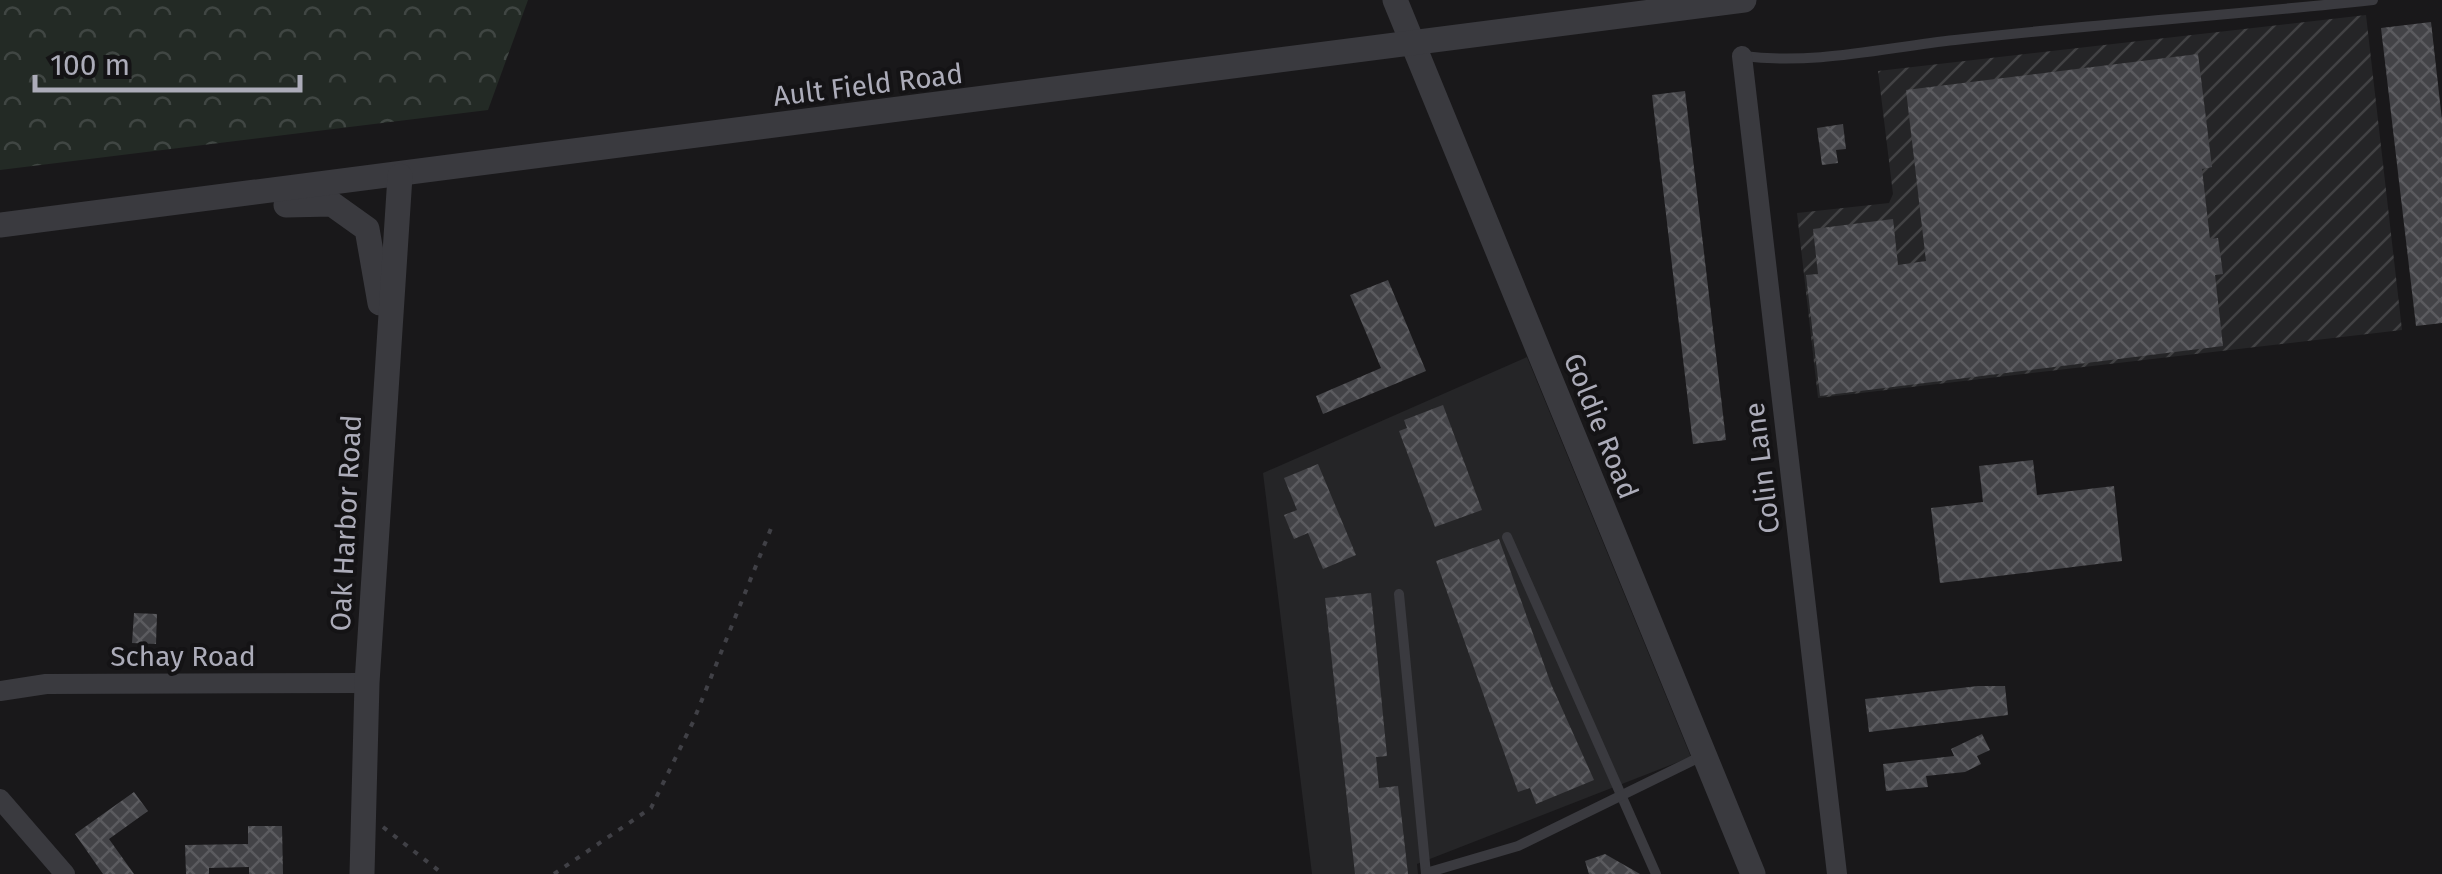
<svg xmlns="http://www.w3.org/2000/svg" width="2442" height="874" font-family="'Fira Sans',sans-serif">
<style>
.built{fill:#252527}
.industrial{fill:url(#industrial-furrows)}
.park{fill:url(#park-crowns)}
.building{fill:url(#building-cross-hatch)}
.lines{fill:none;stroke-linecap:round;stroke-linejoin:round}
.path{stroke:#404046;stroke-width:4;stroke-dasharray:5 8;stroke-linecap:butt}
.service{stroke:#3a3a3f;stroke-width:10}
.minor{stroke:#3a3a3f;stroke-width:20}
.tertiary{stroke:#3a3a3f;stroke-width:25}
.labels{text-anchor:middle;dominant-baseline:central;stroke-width:8;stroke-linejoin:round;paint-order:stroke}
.street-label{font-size:28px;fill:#acacb9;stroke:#141315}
</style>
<defs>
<pattern id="industrial-furrows" width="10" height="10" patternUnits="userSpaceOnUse" patternTransform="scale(2.5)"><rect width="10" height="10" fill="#252527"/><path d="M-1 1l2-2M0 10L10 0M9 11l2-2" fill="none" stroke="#424244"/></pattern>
<pattern id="park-crowns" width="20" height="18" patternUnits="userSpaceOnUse" patternTransform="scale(2.5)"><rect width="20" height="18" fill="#232a25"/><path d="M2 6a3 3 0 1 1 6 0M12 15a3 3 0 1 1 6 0" fill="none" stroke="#404643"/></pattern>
<pattern id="building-cross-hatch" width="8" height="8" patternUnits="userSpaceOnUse" patternTransform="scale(2.5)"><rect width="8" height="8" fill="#434347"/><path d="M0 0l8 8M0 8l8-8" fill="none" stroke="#5b5b5f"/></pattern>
</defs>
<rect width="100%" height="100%" fill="#19181a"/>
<polygon class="built" points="1527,357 1691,757 1417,864 1418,874 1312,874 1263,473"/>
<polygon class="industrial" points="2366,15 2402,330 1818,398 1797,213 1889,203 1893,194 1878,71"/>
<polygon class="park" points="0,0 528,0 488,110 0,170"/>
<g class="building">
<polygon points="2431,22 2442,120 2442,323 2416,326 2381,28"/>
<polygon points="2198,54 2212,167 2202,169 2210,239 2218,238 2223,274 2215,275 2223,346 1820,396 1806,275 1818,274 1813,229 1893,219 1898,265 1926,261 1906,90"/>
<polygon points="1685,91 1726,440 1693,444 1652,95"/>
<polygon points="1843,124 1846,149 1836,150 1838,163 1822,165 1817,128"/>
<polygon points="1388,280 1426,371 1323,414 1316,396 1381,368 1350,295"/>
<polygon points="1443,405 1482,510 1435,527 1399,431 1407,428 1404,420"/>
<polygon points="2033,460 2037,495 2114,486 2122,561 1940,583 1931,508 1983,502 1979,466"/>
<polygon points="1318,464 1356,555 1323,569 1308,533 1294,539 1284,515 1297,510 1284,478"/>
<polygon points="1499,539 1551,684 1594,780 1536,804 1530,788 1518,792 1436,561"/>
<polygon points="1371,593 1387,756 1376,757 1379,788 1398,786 1408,874 1355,874 1325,598"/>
<polygon points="134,613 157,614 156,644 132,643"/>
<polygon points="1978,686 2005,686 2008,715 1869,732 1865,699"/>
<polygon points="1982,734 1990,750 1977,756 1981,764 1965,772 1926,776 1928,787 1886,791 1883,764 1954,756 1951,749"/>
<polygon points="134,792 148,811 109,839 134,874 103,874 75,834"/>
<polygon points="248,826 282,826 283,874 249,874 249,867 209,868 209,874 186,874 185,845 248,844"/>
<polygon points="1605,854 1640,874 1589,874 1585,861"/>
</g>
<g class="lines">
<g class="path">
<polyline points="383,827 443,874"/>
<polyline points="554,874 651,808 693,722 772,526"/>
</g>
<g class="service">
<path d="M1743,56C1816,65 1882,48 1955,40C2094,24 2234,15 2373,0"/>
<polyline points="1507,537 1656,874"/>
<polyline points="1399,594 1426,874"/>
<polyline points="1426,873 1518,846 1704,755"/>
</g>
<g class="minor">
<polyline points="1742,56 1837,874"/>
<polyline points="0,691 46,684 367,683"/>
<polyline points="0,799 65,874"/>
</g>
<g class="tertiary">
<polyline points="1395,0 1753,874"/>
<polyline points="286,205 332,204 367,229 380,303"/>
<polyline points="0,225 1744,0"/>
<polyline points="362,874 367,683 400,176"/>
</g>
</g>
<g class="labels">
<g class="street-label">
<text transform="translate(868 85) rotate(-7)">Ault Field Road</text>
<text transform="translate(1601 426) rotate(68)">Goldie Road</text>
<text transform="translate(1762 468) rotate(-97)">Colin Lane</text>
<text transform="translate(346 523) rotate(-87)">Oak Harbor Road</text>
<text x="183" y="656">Schay Road</text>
</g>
</g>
<path d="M35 75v15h265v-15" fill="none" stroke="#acacb9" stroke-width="5"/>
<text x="50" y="75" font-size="30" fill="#acacb9" stroke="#141315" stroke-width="8" paint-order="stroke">100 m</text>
</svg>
